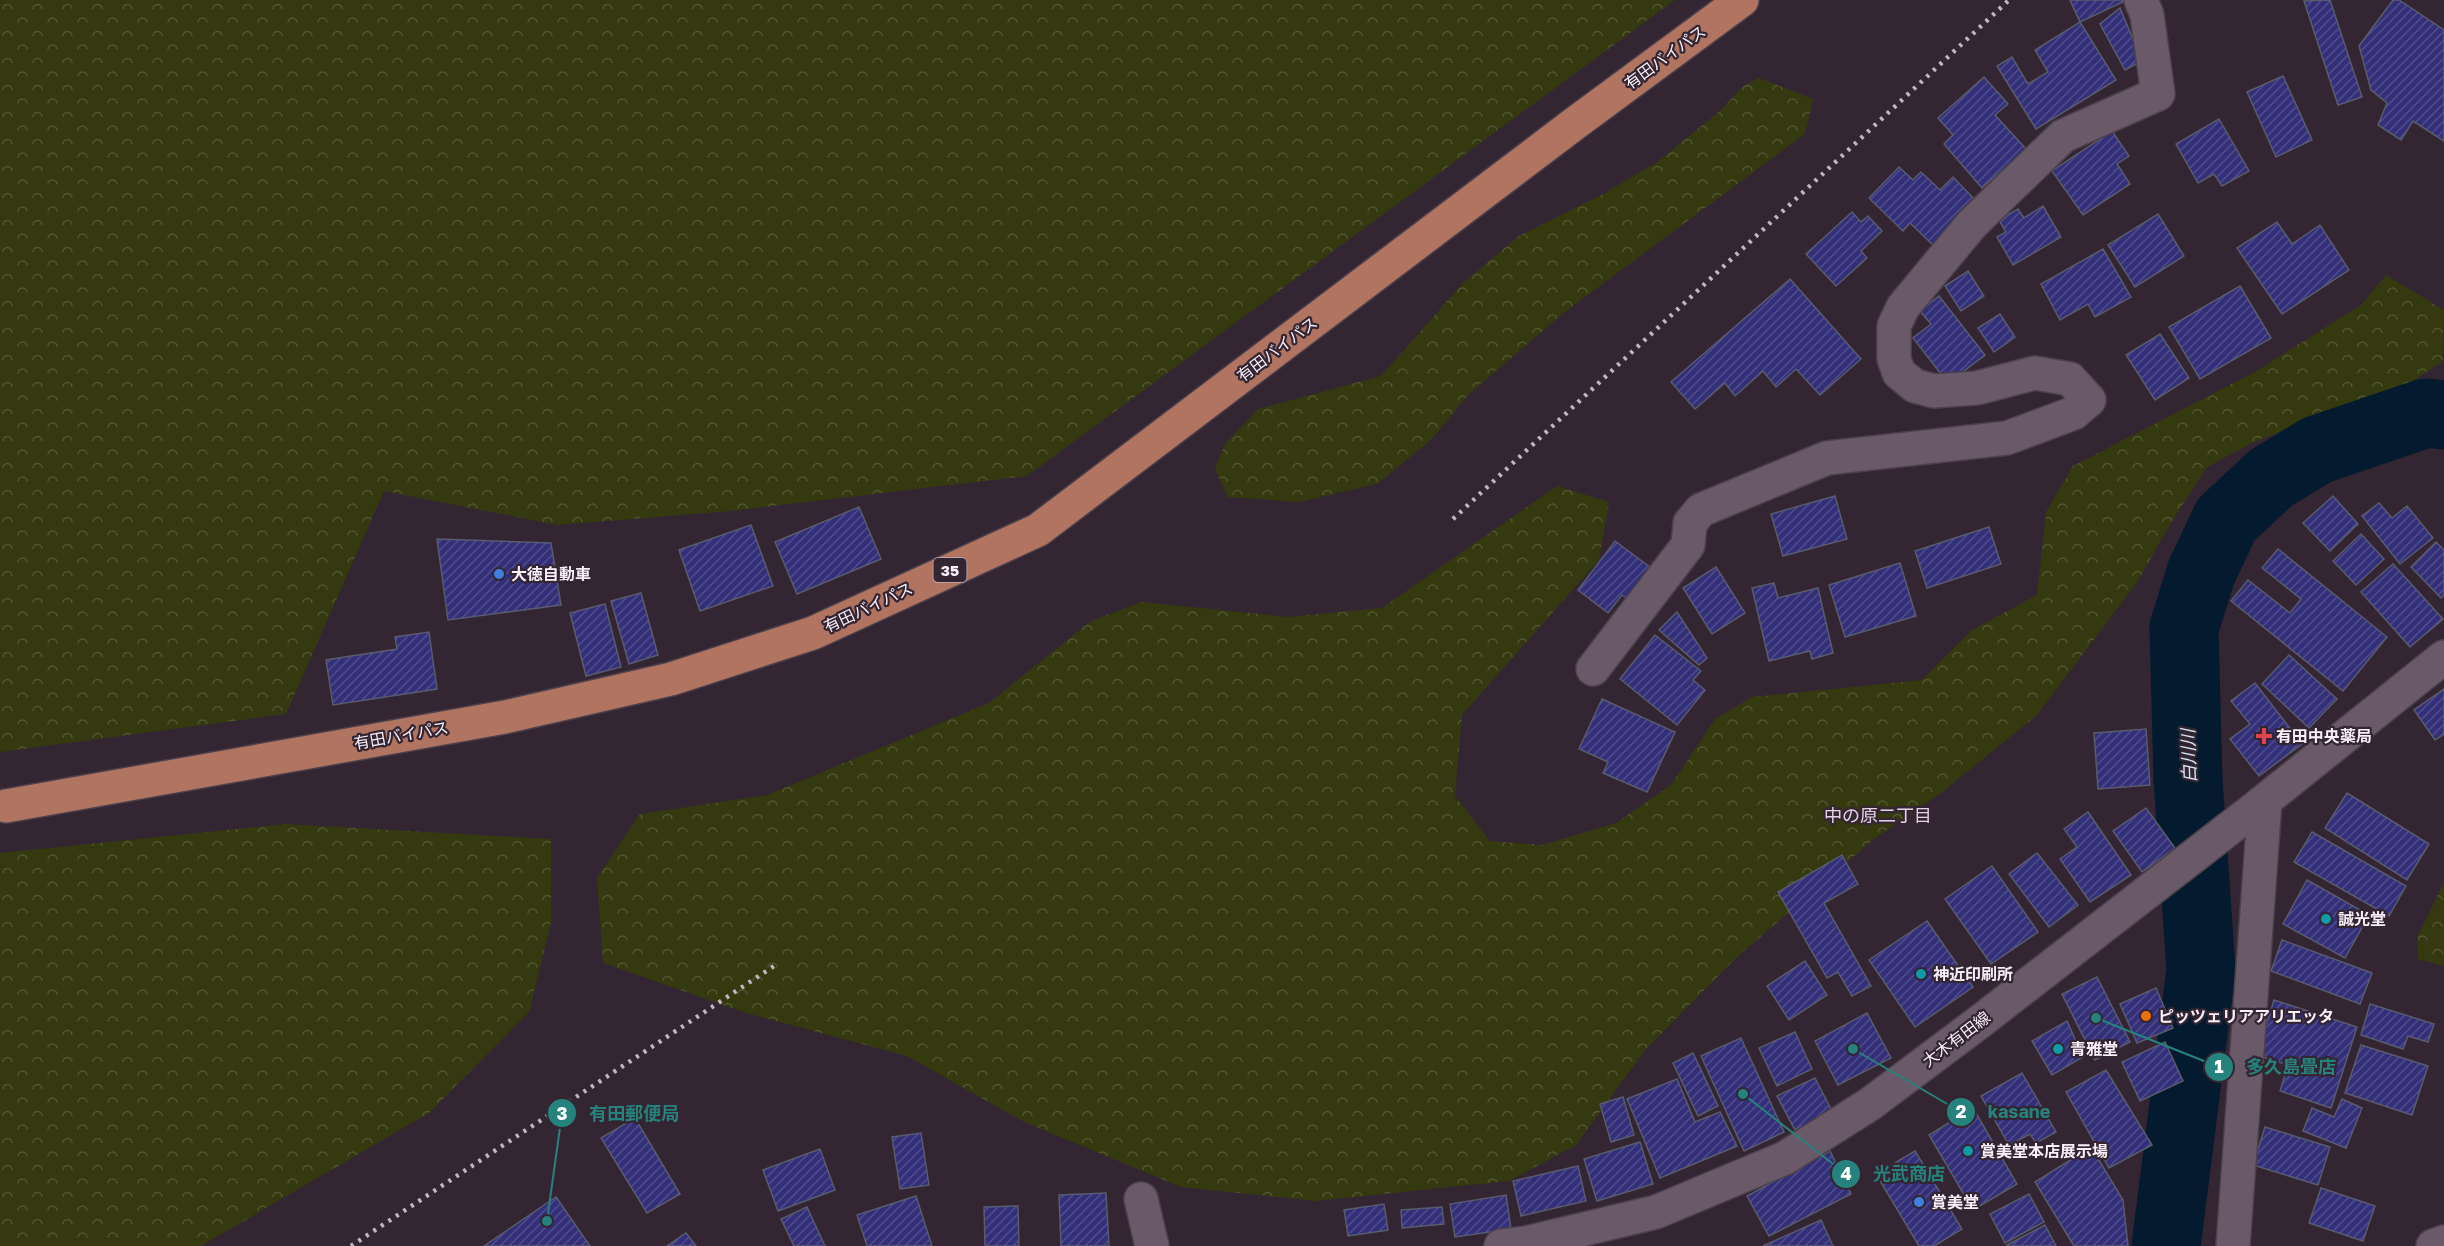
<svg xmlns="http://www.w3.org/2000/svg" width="2444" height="1246" font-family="'Golos Text','Noto Sans JP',sans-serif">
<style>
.forest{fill:url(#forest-crowns)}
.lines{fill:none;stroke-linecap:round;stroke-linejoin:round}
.river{stroke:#041a2e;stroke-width:69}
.building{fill:url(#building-hatch);stroke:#595b6e;stroke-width:1.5}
.minor-casing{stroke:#4b404b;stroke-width:36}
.secondary-casing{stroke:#4b404b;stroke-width:36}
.trunk-casing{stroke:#4b404b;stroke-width:36}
.minor{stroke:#695969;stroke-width:33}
.secondary{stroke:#695969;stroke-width:33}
.trunk{stroke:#b17460;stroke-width:33}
.rail{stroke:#c2b7c1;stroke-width:4.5;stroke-dasharray:3 6;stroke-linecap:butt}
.shop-dot{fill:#3f7fe0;stroke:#332532;stroke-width:2}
.health-dot{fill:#e0444e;stroke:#332532;stroke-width:2}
.culture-dot{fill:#0f9aa8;stroke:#332532;stroke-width:2}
.food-dot{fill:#e8710a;stroke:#332532;stroke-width:2}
.labels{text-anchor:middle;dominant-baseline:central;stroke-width:4.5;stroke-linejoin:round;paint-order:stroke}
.shield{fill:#332532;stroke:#beb2bd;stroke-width:1.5}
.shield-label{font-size:15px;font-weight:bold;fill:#f9eff8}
.street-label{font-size:16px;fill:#f9eff8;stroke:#332532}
.poi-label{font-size:16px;font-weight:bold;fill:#f9eff8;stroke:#332532;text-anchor:start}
.water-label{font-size:18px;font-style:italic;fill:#d2e3f5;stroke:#332532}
.neighbourhood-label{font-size:18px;fill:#e4d1e3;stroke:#332532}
.leader{fill:none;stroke:#26827c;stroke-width:2}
.callout-dot{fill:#26827c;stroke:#332532;stroke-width:2}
.mark-label{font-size:18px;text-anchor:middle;font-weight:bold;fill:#fff}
.callout-label{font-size:18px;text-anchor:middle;font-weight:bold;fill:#26827c;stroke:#332532;stroke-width:4.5;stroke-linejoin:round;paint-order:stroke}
</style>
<defs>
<pattern id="forest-crowns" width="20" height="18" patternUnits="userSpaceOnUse" patternTransform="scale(1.5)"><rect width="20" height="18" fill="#34390f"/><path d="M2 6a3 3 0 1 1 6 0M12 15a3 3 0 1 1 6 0" fill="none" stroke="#525633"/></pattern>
<pattern id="building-hatch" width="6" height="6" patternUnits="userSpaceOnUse" patternTransform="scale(1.5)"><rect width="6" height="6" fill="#332f79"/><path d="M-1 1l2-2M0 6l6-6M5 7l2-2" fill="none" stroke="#514d8d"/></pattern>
</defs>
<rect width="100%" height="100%" fill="#332532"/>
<g class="forest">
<polygon points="0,0 1675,0 1027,476 731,511 557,525 384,491 286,714 0,752"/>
<polygon points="1759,78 1813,99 1805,134 1566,311 1468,395 1431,440 1377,484 1299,502 1228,497 1215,469 1225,444 1258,409 1381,376 1464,282 1519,236 1603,194 1657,162 1720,111 1742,87"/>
<polygon points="2386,275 2444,310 2443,361 2389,397 2329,413 2254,442 2207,467 2169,526 2138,581 2037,715 1941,793 1874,839 1736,958 1646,1049 1576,1145 1509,1181 1315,1201 1181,1187 1024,1122 907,1056 746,1013 603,963 597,878 640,814 767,795 989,703 1091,621 1142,602 1288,617 1382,608 1557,486 1609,502 1599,560 1462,715 1455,796 1490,841 1542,845 1616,823 1671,785 1715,719 1752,697 1922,680 1972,630 2037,595 2046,512 2073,466 2253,373 2361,305"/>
<polygon points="285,824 551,839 551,923 529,1012 429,1113 201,1246 0,1246 0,853"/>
<polygon points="2444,882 2444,966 2418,959 2418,936"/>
</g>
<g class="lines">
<polyline class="river" points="2166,1246 2201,970 2188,780 2184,628 2201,573 2226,520 2271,478 2317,450 2426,413 2444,415"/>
</g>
<g class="building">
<polygon points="2070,0 2122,0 2123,2 2080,22"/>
<polygon points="2330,0 2362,97 2338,105 2304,1"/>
<polygon points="2393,0 2399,0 2444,30 2444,141 2413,121 2401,140 2378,125 2387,103 2371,90 2359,46"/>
<polygon points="2120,8 2142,61 2125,70 2100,24"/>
<polygon points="2080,22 2116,80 2036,129 1997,66 2012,57 2028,84 2048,72 2035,50"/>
<polygon points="2283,76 2312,140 2276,157 2247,92"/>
<polygon points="1984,77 2008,104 1995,115 2026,149 1982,188 1944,144 1953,135 1938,118"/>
<polygon points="2219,119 2249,171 2222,186 2214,174 2198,183 2176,144"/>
<polygon points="2112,131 2129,156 2117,164 2130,184 2083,215 2052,171"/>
<polygon points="1899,167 1913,180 1921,172 1940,190 1953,177 1976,201 1933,245 1910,223 1903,231 1869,198"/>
<polygon points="2043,206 2061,237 2013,265 1997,237 2006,232 1999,220 2018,209 2024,218"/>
<polygon points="1852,212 1861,222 1868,216 1882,231 1861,251 1867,258 1836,286 1806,254"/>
<polygon points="2158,214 2184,256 2135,287 2108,245"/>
<polygon points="2277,222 2292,244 2320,225 2349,270 2282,314 2237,248"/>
<polygon points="2103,249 2131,297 2095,317 2088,304 2060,320 2041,284"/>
<polygon points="1968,271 1984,296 1961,311 1945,286"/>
<polygon points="1790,279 1861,359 1820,395 1796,369 1776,387 1763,371 1735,396 1725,383 1695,409 1671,382"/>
<polygon points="2240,286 2271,338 2200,379 2169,327"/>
<polygon points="1939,296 1985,355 1948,383 1913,338 1931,324 1920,311"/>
<polygon points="2000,314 2015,337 1994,352 1978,328"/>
<polygon points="2160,334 2189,378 2155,400 2126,355"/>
<polygon points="1835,496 1847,539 1783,556 1771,514"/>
<polygon points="2333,496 2358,524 2330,551 2303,523"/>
<polygon points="2379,503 2392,518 2407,506 2433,538 2400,564 2362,516"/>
<polygon points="859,507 881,559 797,594 775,542"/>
<polygon points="751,525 773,586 700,611 679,550"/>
<polygon points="1989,527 2001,564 1927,588 1915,551"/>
<polygon points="2361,534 2384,559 2356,585 2333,561"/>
<polygon points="437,539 551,543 561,605 448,620"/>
<polygon points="1615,541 1655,571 1632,602 1622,595 1608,613 1578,590"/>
<polygon points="2436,542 2444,550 2444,595 2441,598 2411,567"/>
<polygon points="2278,549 2387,637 2343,691 2231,601 2248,580 2290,613 2301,599 2262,568"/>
<polygon points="1900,563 1916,616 1845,637 1829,585"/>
<polygon points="2393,564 2443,619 2410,647 2361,592"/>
<polygon points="1716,567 1745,613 1712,634 1683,588"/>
<polygon points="1774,583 1778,598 1818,588 1833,653 1812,659 1810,651 1769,661 1752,588"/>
<polygon points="641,593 658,655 629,664 611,601"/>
<polygon points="605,604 621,667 586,676 570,613"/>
<polygon points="1677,612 1707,658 1699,665 1659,630"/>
<polygon points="429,632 437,689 333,705 326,660 397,649 395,637"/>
<polygon points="1655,635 1701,671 1693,680 1705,690 1677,725 1620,679"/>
<polygon points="2289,655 2337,699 2309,728 2262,684"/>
<polygon points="2255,683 2302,744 2259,776 2230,739 2250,724 2231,701"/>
<polygon points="2444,689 2444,734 2435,740 2414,710"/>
<polygon points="1602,699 1675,732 1647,792 1603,773 1608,762 1579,749"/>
<polygon points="2146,729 2150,785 2098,789 2094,733"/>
<polygon points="2347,793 2429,844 2407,880 2325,828"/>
<polygon points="2146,808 2175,848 2142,872 2113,831"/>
<polygon points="2088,812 2131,875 2090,902 2060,859 2077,847 2064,829"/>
<polygon points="2312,832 2406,886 2389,916 2294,862"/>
<polygon points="2037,853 2078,905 2049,927 2009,874"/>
<polygon points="1842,855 1858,884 1824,903 1871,986 1852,996 1838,972 1827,978 1778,892"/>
<polygon points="1992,866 2038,932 1991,964 1945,899"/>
<polygon points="2307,880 2369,915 2345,958 2283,924"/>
<polygon points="1927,921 1973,987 1915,1027 1869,960"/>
<polygon points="2282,940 2372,973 2360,1004 2271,971"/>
<polygon points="1805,961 1827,995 1789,1020 1767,986"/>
<polygon points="2097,977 2130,1042 2095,1060 2062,994"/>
<polygon points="2156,988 2173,1028 2137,1043 2120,1004"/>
<polygon points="2274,1000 2357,1027 2331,1108 2280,1091 2288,1065 2257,1055"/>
<polygon points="2370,1004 2434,1024 2428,1042 2408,1036 2403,1049 2361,1035"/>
<polygon points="1867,1013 1891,1058 1838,1085 1815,1041"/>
<polygon points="2067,1021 2083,1057 2052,1075 2032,1041"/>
<polygon points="1795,1032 1812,1069 1777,1086 1759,1048"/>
<polygon points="1741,1038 1784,1132 1744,1151 1701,1056"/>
<polygon points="2165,1042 2183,1081 2140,1101 2122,1062"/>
<polygon points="2361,1045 2428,1066 2412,1115 2345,1093"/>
<polygon points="1693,1053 1718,1106 1698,1116 1673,1063"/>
<polygon points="2106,1070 2152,1145 2109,1168 2066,1092"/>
<polygon points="2022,1073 2056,1132 2036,1143 2030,1134 2009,1145 1981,1096"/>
<polygon points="1815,1078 1832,1111 1795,1130 1777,1096"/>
<polygon points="1677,1079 1695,1122 1720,1112 1737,1146 1660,1178 1627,1099"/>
<polygon points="1623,1097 1634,1135 1611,1142 1600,1104"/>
<polygon points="2342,1099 2362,1108 2346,1148 2303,1131 2312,1108 2334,1117"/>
<polygon points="1973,1108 2017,1184 1973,1210 1929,1135"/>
<polygon points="635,1118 680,1194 647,1213 601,1138"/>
<polygon points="2265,1127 2330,1147 2318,1185 2253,1165"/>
<polygon points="921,1133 929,1185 900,1189 892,1137"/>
<polygon points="1640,1142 1653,1184 1597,1201 1584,1159"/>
<polygon points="2091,1147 2123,1200 2128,1246 2074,1246 2035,1182"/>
<polygon points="820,1149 835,1190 778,1211 763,1170"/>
<polygon points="1830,1151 1851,1194 1769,1236 1747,1196"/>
<polygon points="1915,1151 1962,1229 1934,1246 1919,1246 1876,1174"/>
<polygon points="1578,1166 1586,1201 1521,1216 1513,1181"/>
<polygon points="2321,1188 2375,1206 2363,1241 2309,1223"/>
<polygon points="1106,1193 1109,1246 1061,1246 1059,1195"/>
<polygon points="2029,1194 2044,1222 2005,1243 1990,1214"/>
<polygon points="1506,1195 1511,1229 1455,1237 1450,1204"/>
<polygon points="916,1196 932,1246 867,1246 857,1215"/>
<polygon points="556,1197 590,1246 484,1246"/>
<polygon points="1384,1204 1388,1230 1348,1236 1344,1210"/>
<polygon points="1018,1206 1019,1246 985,1246 984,1207"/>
<polygon points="807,1207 825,1246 794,1246 781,1219"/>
<polygon points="1442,1207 1444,1224 1402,1228 1401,1210"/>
<polygon points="1821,1220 1833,1246 1763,1246"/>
<polygon points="2045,1225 2056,1246 2008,1246 2007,1245"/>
<polygon points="686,1233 696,1246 667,1246"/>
</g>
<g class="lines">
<g class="minor-casing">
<g id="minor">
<polyline points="1593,669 1688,545 1690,523 1701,510 1827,458 2007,438 2074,413 2089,400 2070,379 2035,373 1977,388 1934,391 1915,386 1899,373 1894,359 1894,326 1903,307 1972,224 2063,136 2158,94 2147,15 2141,0"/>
<polyline points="1141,1199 1152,1246"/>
<polyline points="2233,1246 2265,801"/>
<polyline points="2433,1246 2444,1242"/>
</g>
</g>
<g class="secondary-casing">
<polyline id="secondary" points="1501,1246 1526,1243 1656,1212 1785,1158 1870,1104 1982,1020 2253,810 2444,657"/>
</g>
<g class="trunk-casing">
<polyline id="trunk" points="6,806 505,717 671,679 813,633 1038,530 1574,124 1742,0"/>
</g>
<use href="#minor" class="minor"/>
<use href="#secondary" class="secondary"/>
<use href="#trunk" class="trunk"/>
<g class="rail">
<polyline points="1453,519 2009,0"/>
<polyline points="351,1246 777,964"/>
</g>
</g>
<g class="shop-dot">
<circle cx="499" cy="574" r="6"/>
<circle cx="1919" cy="1202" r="6"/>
</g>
<path class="health-dot" d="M2261 727h6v6h6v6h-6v6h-6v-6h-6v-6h6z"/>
<g class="culture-dot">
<circle cx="2326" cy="919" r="6"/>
<circle cx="1921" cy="974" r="6"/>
<circle cx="2058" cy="1049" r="6"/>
<circle cx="1968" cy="1151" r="6"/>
</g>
<circle class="food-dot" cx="2146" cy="1016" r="6"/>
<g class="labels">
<rect class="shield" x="933.5" y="558" width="33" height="24" rx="4.5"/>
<g class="shield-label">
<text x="950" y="570">35</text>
</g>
<g class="street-label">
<text transform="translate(1665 57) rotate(-36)">有田バイパス</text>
<text transform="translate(1277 349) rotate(-37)">有田バイパス</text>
<text transform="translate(868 607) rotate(-25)">有田バイパス</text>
<text transform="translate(401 735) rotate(-10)">有田バイパス</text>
<text transform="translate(1956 1039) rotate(-37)">大木有田線</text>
</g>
<g class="poi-label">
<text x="511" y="574">大徳自動車</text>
<text x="2276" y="736">有田中央薬局</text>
<text x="2338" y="919">誠光堂</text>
<text x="1933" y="974">神近印刷所</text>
<text x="2158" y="1016">ピッツェリアアリエッタ</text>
<text x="2070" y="1049">青雅堂</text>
<text x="1980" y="1151">賞美堂本店展示場</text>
<text x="1931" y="1202">賞美堂</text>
</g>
<g class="water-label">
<text transform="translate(2188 756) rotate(-92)">白川川</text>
</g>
<g class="neighbourhood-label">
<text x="1878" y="815">中の原二丁目</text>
</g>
</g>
<path class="leader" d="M2096 1018L2219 1067M1853 1049L1961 1112M547 1221L562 1113M1743 1094L1846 1174"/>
<g class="callout-dot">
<circle cx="2096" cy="1018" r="6"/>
<circle cx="1853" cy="1049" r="6"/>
<circle cx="547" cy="1221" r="6"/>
<circle cx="1743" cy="1094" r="6"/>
<circle cx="2219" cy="1067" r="15"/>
<circle cx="1961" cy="1112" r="15"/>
<circle cx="562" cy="1113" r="15"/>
<circle cx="1846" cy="1174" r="15"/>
</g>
<g class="mark-label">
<text x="2219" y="1073">1</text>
<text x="1961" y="1118">2</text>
<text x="562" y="1120">3</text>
<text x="1846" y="1180">4</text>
</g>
<g class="callout-label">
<text x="2291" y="1073">多久島畳店</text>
<text x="2019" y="1118">kasane</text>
<text x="634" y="1120">有田郵便局</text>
<text x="1909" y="1180">光武商店</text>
</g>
</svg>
